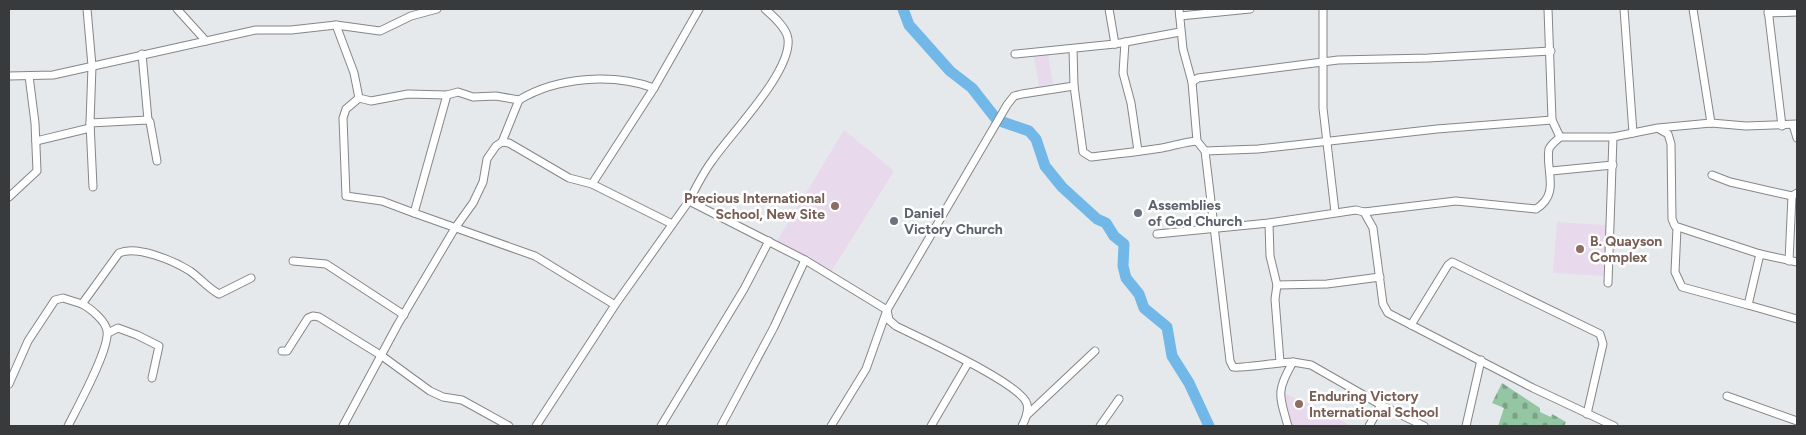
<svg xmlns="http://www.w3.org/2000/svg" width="1806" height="435" font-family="Figtree,sans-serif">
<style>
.education{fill:#e8d9ec}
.cemetery{fill:url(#cemetery-stones)}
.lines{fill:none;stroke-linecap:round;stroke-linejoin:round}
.river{stroke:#71b8e8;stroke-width:11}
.minor-casing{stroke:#848688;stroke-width:9}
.minor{stroke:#fff;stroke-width:7}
.education-dot{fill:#8d6e63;stroke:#fff;stroke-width:2}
.worship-dot{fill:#6b7280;stroke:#fff;stroke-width:2}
.labels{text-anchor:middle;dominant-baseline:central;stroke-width:5;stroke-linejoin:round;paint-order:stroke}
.education-label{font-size:14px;font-weight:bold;fill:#785e54;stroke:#fff;text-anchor:start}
.worship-label{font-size:14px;font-weight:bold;fill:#5b616d;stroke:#fff;text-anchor:start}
</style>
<defs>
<pattern id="cemetery-stones" width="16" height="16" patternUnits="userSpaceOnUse" patternTransform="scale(1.25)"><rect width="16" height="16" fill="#95c6a4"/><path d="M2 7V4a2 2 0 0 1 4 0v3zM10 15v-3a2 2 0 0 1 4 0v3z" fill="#7ba287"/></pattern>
</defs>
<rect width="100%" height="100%" fill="#e6e9ec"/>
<g class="education">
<polygon points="1048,54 1053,84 1039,86 1034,57"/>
<polygon points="844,130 894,171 831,272 777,241"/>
<polygon points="1557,222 1607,225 1603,276 1553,273"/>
<polygon points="1284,393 1329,413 1351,426 1292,426"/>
</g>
<polygon class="cemetery" points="1502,383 1540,408 1540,412 1551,417 1552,414 1566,422 1564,426 1498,426 1504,408 1492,403"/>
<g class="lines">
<polyline class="river" points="903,9 909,25 950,71 972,88 997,120 1029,131 1036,139 1045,166 1062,187 1097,219 1106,223 1114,236 1124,244 1123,266 1126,278 1139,294 1144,308 1167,327 1172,356 1189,383 1209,426"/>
<g class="minor-casing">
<g id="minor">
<polyline points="87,9 92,66 90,123 148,120 150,122 157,161"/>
<polyline points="177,9 206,41"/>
<path d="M765,9C773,16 787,28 788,39C792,72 730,134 712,161C703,173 696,187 689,201L805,260L887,310L889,320L896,326C919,338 1021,383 1027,404C1029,412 1025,420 1022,426"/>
<polyline points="1109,9 1115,44"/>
<path d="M1179,9L1183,49L1192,82L1197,141L1205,151L1230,361L1233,367C1238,369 1281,362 1293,362"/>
<polyline points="1323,9 1323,108 1335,212"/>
<polyline points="1624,9 1633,133"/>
<polyline points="1693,9 1711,123"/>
<polyline points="1768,9 1782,126"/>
<polyline points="1768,13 1797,12"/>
<polyline points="1180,16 1250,9"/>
<polyline points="336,25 354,73 359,98 371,101 408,94 447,95 458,92 473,97 496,96 519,100 502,142 496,146 487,159 483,182 473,203 455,228 398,324 343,426"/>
<polyline points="1125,42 1123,73 1131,103 1138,151"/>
<path d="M1073,49L1074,86L1083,152L1091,157C1114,154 1138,152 1162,148C1174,146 1184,142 1197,141"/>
<polyline points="142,54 148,120"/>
<polyline points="1015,54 1115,44 1180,32"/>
<polyline points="9,76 53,75 256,30 291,30 336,25 380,31 411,16 437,9"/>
<polyline points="1192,82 1198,78 1338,60 1428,58 1551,51"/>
<polyline points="447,95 414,213 535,256 615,305"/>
<polyline points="359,98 346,109 343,118 346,196 382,201 414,213"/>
<path d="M519,100C557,77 612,73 654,88"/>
<polyline points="90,123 93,187"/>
<polyline points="1793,125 1797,138"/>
<polyline points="1659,129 1668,134 1671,144 1672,219 1675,226 1760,254 1797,262"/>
<polyline points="1560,137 1613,137 1658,128 1711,123 1746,126 1797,124"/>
<polyline points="36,141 90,128"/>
<polyline points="502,142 509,143 569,178 592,184 672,224"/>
<polyline points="1205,151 1258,149 1437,129 1552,120"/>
<polyline points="1551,171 1613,165"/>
<polyline points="1712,175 1730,182 1792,196"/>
<polyline points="592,184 654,88 699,9"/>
<polyline points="9,197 37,171 35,123 29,76"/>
<polyline points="1364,212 1373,228 1383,304 1388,313 1533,388 1614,426"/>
<polyline points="1269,223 1270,256 1277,285 1327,284 1380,277"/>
<polyline points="1677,228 1675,272 1682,287 1748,305 1760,254"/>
<path d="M1157,234L1269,223L1356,210L1364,212L1456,201L1536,209C1561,193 1545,171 1549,149C1551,144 1556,141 1560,137L1552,120L1548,9"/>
<polyline points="293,261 326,264 404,315"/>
<polyline points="1789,261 1792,196 1797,193"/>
<polyline points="1608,283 1613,137"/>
<polyline points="1277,285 1275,299 1280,362"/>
<polyline points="1748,305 1797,319"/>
<polyline points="1411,325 1448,265 1452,262 1600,334 1603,344 1587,414"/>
<polyline points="108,333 118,328 137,335 159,346 152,378"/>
<polyline points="282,351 287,351 308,318 313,316 319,317 382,356 430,391 443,397 462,400 509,426"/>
<path d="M9,384L28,341L55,300L63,298L82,304L119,253C137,245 174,261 190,271C200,278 208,288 219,294L251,278"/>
<polyline points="1727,396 1797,421"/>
<polyline points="1027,415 1095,351"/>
<path d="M68,426C77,408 110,349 107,331C106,321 90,308 82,304"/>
<polyline points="536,426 615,305 689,201"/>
<polyline points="661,426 744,289 769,241"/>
<polyline points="721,426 774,327 805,260"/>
<polyline points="831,426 866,369 887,310 1007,105 1014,96 1022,94 1074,86"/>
<polyline points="931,426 968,363"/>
<polyline points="1100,426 1119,399"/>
<path d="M1288,426C1279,395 1276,391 1293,362L1311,365L1381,405L1424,426"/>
<polyline points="1369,426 1381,405"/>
<polyline points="1466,426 1481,360"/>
</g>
</g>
<use href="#minor" class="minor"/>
</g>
<g class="education-dot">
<circle cx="835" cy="206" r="5"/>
<circle cx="1580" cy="249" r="5"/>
<circle cx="1299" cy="404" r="5"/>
</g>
<g class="worship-dot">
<circle cx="1138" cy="213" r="5"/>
<circle cx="894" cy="221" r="5"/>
</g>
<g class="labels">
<g class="education-label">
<text x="825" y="198" text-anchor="end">Precious International<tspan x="825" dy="16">School, New Site</tspan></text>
<text x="1590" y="241">B. Quayson<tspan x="1590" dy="16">Complex</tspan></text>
<text x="1309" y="396">Enduring Victory<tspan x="1309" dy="16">International School</tspan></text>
</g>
<g class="worship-label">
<text x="1148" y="205">Assemblies<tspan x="1148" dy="16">of God Church</tspan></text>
<text x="904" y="213">Daniel<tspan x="904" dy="16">Victory Church</tspan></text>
</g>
</g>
<rect width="1806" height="435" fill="none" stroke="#393a3b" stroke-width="20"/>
</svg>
